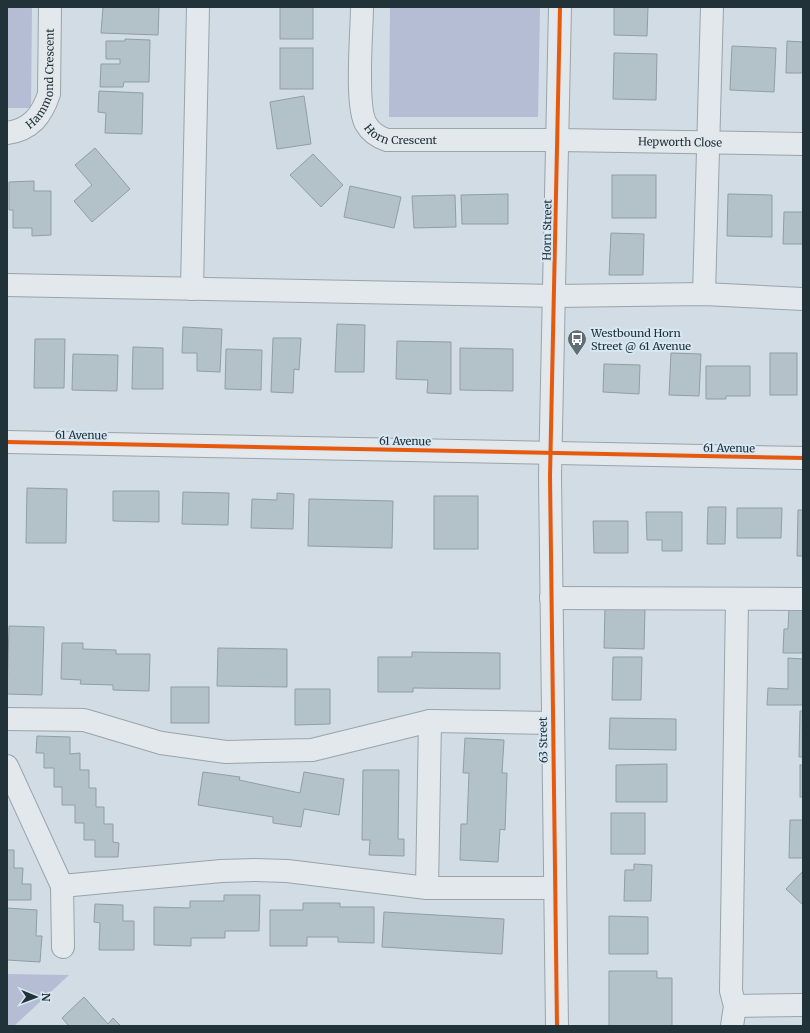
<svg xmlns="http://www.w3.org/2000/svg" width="810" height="1033" font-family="Merriweather,serif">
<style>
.green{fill:#b5bdd5}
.building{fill:#b2c2c8;stroke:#909fa4}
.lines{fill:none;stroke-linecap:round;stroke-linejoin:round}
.minor-casing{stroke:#99a4aa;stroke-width:24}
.minor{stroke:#e2e8ec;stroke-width:22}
.cycleway-casing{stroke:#d8e7f4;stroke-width:6}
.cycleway{stroke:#e8590c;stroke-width:4}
.labels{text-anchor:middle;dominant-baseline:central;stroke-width:4;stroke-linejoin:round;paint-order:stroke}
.street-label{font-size:11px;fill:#213339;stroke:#d8e7f4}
.poi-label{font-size:11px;fill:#213339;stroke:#d8e7f4;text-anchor:start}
</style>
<rect width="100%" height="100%" fill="#d1dce4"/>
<g class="green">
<polygon points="7,7 32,7 31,108 7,108"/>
<polygon points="390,7 540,7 538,117 389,117"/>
<polygon points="7,974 69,975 14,1026 7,1026"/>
</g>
<g class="building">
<polygon points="103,7 159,7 158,35 101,33"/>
<rect x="280" y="7" width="33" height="32"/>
<polygon points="614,7 648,7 647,36 614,35"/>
<polygon points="125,39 150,40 149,82 124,82 123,87 100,87 101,64 120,64 120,59 106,59 106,41 125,41"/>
<polygon points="787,41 803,42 803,73 786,73"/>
<polygon points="732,46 776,48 774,92 730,90"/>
<rect x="280" y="48" width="33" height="41"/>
<polygon points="614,53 657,54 656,100 613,99"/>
<polygon points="99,91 143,93 142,134 105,133 106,113 98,112"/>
<polygon points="304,96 311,144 277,149 270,102"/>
<polygon points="95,148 130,189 92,222 74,201 92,185 75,165"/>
<polygon points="313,154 343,185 321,207 290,175"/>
<rect x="612" y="175" width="44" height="43"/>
<polygon points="34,181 34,191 51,191 51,235 32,236 32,228 13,228 13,210 9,210 9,182"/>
<polygon points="350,186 401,197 394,228 344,217"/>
<polygon points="508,194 508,224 462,224 461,195"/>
<polygon points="728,194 772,195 772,237 727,236"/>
<polygon points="455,195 456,227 414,228 412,196"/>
<polygon points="784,212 803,212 803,244 783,244"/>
<polygon points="611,233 644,234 643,275 609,275"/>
<polygon points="337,324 365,325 364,372 335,372"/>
<polygon points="183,327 222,329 220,372 197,371 197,353 182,353"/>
<polygon points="273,338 301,338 299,370 294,369 293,393 271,392"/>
<polygon points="35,339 65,339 64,388 34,388"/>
<polygon points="397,341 451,342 451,394 427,393 428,380 396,379"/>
<polygon points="133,347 163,348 163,389 132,389"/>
<polygon points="460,348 513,349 513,391 460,390"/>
<polygon points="226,349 262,350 261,390 225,389"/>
<polygon points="671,353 701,354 699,396 669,395"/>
<rect x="770" y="353" width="27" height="42"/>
<polygon points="73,354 118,355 117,391 72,390"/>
<polygon points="604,364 640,365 639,394 603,392"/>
<polygon points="706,366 750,366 750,396 726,396 726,399 706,399"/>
<polygon points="27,488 67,489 66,543 26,543"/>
<polygon points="113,491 159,491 159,522 113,521"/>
<polygon points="183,492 229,493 228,525 182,524"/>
<polygon points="277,493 294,494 293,529 251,528 252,499 277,500"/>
<rect x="434" y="496" width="44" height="53"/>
<polygon points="309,499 393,501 392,548 308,546"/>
<polygon points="708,507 726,507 725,544 707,544"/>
<polygon points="737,508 782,508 781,538 737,538"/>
<polygon points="798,510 803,510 803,556 797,556"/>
<polygon points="646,512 682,512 682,551 662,551 662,540 647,540"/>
<polygon points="593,521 628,521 628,553 594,553"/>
<polygon points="605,608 645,609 644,649 604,648"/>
<polygon points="789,608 803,608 803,653 783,653 784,629 788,629"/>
<polygon points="9,626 44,627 42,695 7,694"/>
<polygon points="62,643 83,643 83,649 116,650 116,654 150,654 149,691 113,690 113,685 80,684 81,680 61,679"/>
<polygon points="218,648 287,649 287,687 217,686"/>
<polygon points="412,652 500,653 500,689 413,688 413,692 378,692 378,657 412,657"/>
<polygon points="613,657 642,657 641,700 612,700"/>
<polygon points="788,658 803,659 803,705 767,705 768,688 788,689"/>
<rect x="171" y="687" width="38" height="36"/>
<polygon points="295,689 330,689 330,724 295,725"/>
<polygon points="800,711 803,711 803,757 799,757"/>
<polygon points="610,718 676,719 676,750 609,749"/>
<polygon points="37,736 70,737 70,754 80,753 80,770 89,770 89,788 96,788 96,807 104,807 104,824 113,824 113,842 119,843 118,857 95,857 95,840 84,840 84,823 75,823 75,805 62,805 62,787 54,787 54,768 44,768 44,753 36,753"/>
<polygon points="465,738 504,740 502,773 507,773 505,830 500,829 498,862 460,860 461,824 467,824 469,773 463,773"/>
<polygon points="667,764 667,802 616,802 616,765"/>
<rect x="800" y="765" width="3" height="32"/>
<polygon points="363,770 399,770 398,839 404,839 404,856 369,855 370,840 362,840"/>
<polygon points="203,772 240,777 239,780 300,793 304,772 344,779 339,815 304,809 301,827 273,823 273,817 198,805"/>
<rect x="611" y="813" width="34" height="41"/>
<polygon points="790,820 803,820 803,858 789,858"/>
<polygon points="7,850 14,850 14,868 23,868 22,884 31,884 31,900 7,900"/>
<polygon points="634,864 652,865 651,901 624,901 625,870 634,870"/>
<polygon points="803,871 803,905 786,889"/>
<polygon points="224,895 260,895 259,931 225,931 225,938 191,938 191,946 154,945 154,907 190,908 190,901 224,901"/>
<polygon points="303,903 340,903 340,907 374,907 374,943 338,942 338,937 307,937 307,946 270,946 270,910 303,910"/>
<polygon points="95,904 123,905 123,921 134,921 134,950 99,950 100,923 94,922"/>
<polygon points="7,908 37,910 36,936 42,936 40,962 7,960"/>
<polygon points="384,912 504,919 502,954 382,947"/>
<polygon points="609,916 648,917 648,954 609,954"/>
<polygon points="609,971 657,971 657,978 672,978 672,1026 609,1026"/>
<polygon points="84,997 108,1024 113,1018 121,1026 69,1026 62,1018"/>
</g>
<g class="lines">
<g class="minor-casing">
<g id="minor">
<path id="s1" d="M362,7C362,31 355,106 366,124C371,133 378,137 387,140H558L803,144"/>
<path id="s2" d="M7,133C31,130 42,115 49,94L50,7"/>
<polyline points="7,285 555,296 704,294 803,299"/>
<polyline points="192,289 198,7"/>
<polyline points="704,294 712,7"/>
<polyline points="7,442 803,458"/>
<polyline points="551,598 803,599"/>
<polyline points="7,719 84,720 161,743 226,752 312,750 430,721 552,723"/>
<polyline points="7,766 62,886 63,947"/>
<polyline points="62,886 221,871 255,870 287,871 427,888 555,888"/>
<polyline points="427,888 430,721"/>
<polyline points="735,1006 803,1005"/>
<polyline points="557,1026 550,476 560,7"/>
<polyline points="732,1026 735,1006 731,991 737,600"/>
</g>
</g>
<use href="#minor" class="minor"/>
<g class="cycleway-casing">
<g id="cycleway">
<polyline points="7,442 803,458"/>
<polyline points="557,1026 550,476 560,7"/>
</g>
</g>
<use href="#cycleway" class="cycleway"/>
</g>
<defs>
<g id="bus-pin" transform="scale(1)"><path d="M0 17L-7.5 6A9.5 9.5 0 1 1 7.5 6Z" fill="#5f6e75" stroke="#d8e7f4"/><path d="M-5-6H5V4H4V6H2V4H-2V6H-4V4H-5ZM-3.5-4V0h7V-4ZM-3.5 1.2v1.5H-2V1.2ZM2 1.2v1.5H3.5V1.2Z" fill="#fff"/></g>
</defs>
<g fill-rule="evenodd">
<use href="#bus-pin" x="577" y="339"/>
</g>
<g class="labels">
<g class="street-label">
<text stroke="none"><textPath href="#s2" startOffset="74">Hammond Crescent</textPath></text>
<text stroke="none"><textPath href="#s1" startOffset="157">Horn Crescent</textPath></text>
<text stroke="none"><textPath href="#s1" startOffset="438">Hepworth Close</textPath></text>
<text transform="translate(547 230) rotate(-89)">Horn Street</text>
<text transform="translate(81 435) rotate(1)">61 Avenue</text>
<text transform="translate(405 441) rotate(1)">61 Avenue</text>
<text transform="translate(729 448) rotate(1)">61 Avenue</text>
<text transform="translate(543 740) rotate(-91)">63 Street</text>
</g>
<g class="poi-label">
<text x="591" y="333">Westbound Horn<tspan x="591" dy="13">Street @ 61 Avenue</tspan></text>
</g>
</g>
<rect width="810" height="1033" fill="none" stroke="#213339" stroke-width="16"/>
<g transform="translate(36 997) rotate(91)" stroke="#d8e7f4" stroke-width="3" paint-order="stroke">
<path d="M0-3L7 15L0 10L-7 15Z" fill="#213339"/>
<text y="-6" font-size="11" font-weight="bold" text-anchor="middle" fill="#213339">N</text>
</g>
</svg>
